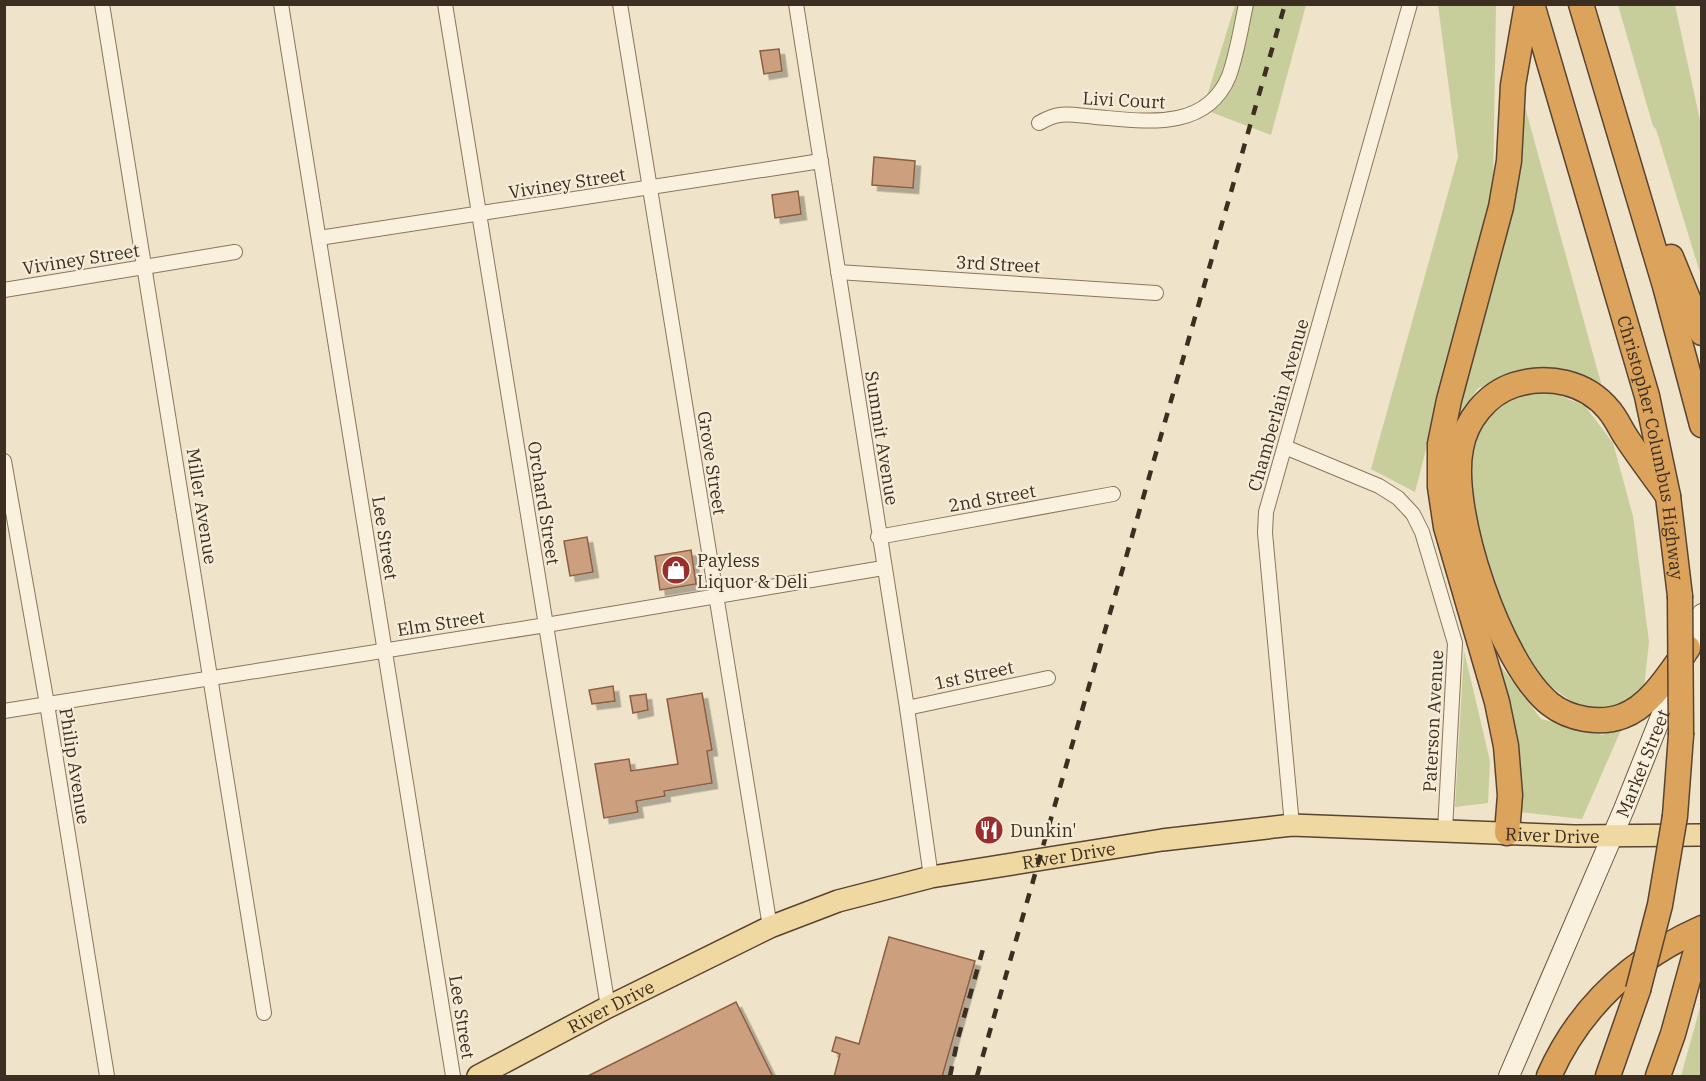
<svg xmlns="http://www.w3.org/2000/svg" width="1706" height="1081" font-family="'IBM Plex Serif',serif">
<style>
.green{fill:#c8cd9c}
.building{fill:#cc9f7f;stroke:#8a5f43;stroke-width:1.5;filter:url(#shadow)}
.lines{fill:none;stroke-linecap:round;stroke-linejoin:round}
.minor-casing{stroke:#8b765d;stroke-width:16}
.secondary-casing{stroke:#6d5740;stroke-width:22}
.primary-casing{stroke:#594431;stroke-width:24}
.motorway-casing{stroke:#594431;stroke-width:27}
.minor{stroke:#f9f0dd;stroke-width:14}
.secondary{stroke:#f9f0dd;stroke-width:20}
.primary{stroke:#f0d8a2;stroke-width:21}
.motorway{stroke:#dca35c;stroke-width:24}
.rail{stroke:#3c2e21;stroke-width:4.5;stroke-dasharray:10 10;stroke-linecap:butt}
.motorway-bridge-casing{stroke:#594431;stroke-width:27;stroke-linecap:butt}
.motorway-bridge{stroke:#dca35c;stroke-width:24}
.labels{text-anchor:middle;dominant-baseline:central;stroke-width:4.5;stroke-linejoin:round;paint-order:stroke}
.street-label{font-size:18px;fill:#3c2e21;stroke:#f6edd9}
.poi-label{font-size:18px;fill:#3c2e21;stroke:#f6edd9;text-anchor:start}
</style>
<defs>
<filter id="shadow"><feDropShadow dx="5.5" dy="5.5" stdDeviation="0" flood-color="#0004"/></filter>
</defs>
<rect width="100%" height="100%" fill="#efe3c9"/>
<g class="green">
<polygon points="1235,5 1306,5 1271,135 1203,109"/>
<polygon points="1438,5 1496,5 1493,188 1415,492 1371,469 1458,157"/>
<polygon points="1618,5 1675,5 1701,125 1701,276 1656,129 1653,126"/>
<polygon points="1525,107 1604,394 1539,369 1478,388 1448,434 1510,199"/>
<polygon points="1542,388 1585,406 1613,443 1633,516 1649,642 1644,688 1619,707 1581,708 1546,683 1504,616 1477,542 1466,480 1472,432 1499,399"/>
<polygon points="1464,651 1490,761 1488,803 1455,807"/>
<polygon points="1494,657 1541,719 1602,735 1621,730 1582,819 1519,812"/>
<polygon points="1701,1004 1701,1076 1681,1076"/>
</g>
<g class="building">
<polygon points="779,49 782,71 764,74 760,51"/>
<polygon points="874,157 915,161 913,188 872,185"/>
<polygon points="798,191 801,214 775,218 772,195"/>
<polygon points="587,537 593,572 570,576 564,541"/>
<polygon points="691,550 696,584 660,590 655,556"/>
<polygon points="613,686 615,701 592,704 589,690"/>
<polygon points="702,693 712,750 707,751 712,783 664,791 665,796 636,801 638,812 604,818 595,764 629,759 631,771 678,764 667,699"/>
<polygon points="646,694 648,710 633,713 630,696"/>
<polygon points="889,937 975,961 942,1077 834,1077 840,1054 832,1051 836,1037 859,1044"/>
<polygon points="736,1002 773,1077 586,1077"/>
</g>
<g class="lines">
<g class="minor-casing">
<g id="minor">
<polyline points="102,4 264,1013"/>
<polyline points="281,4 453,1076"/>
<polyline points="445,4 608,1007"/>
<polyline points="620,4 770,927"/>
<polyline points="796,4 907,708 931,877"/>
<path d="M1039,123C1061,110 1071,115 1096,117C1144,121 1206,132 1229,76C1237,54 1241,28 1246,4"/>
<polyline points="319,238 821,161"/>
<polyline points="838,272 1156,293"/>
<polyline points="4,290 235,252"/>
<polyline points="1285,447 1379,486 1398,498 1413,514 1422,532 1455,643 1445,830"/>
<polyline points="4,461 47,704 107,1076"/>
<polyline points="878,537 1113,494"/>
<polyline points="907,708 1048,678"/>
<polyline points="4,711 546,625 883,568"/>
<polyline points="1292,825 1265,533 1266,512 1410,4"/>
</g>
</g>
<g class="secondary-casing">
<g id="secondary">
<path id="s1" d="M1509,1076L1624,809L1702,614"/>
</g>
</g>
<g class="primary-casing">
<g id="primary">
<path id="s2" d="M478,1076L608,1007L770,927L838,901L931,877L1162,840L1292,825L1574,836L1702,835"/>
</g>
</g>
<g class="motorway-casing">
<g id="motorway">
<path id="s3" d="M1532,4L1647,396L1668,496L1680,596"/>
<polyline points="1581,4 1665,286 1702,425"/>
<polyline points="1671,257 1702,333"/>
<path d="M1668,496C1654,476 1639,457 1626,437C1620,428 1616,418 1609,410C1586,382 1548,374 1514,385C1487,394 1466,420 1461,448C1448,510 1500,664 1550,704C1569,719 1600,725 1623,716C1651,706 1671,671 1688,648"/>
<polyline points="1675,816 1681,735"/>
<polyline points="1507,833 1510,795 1506,746 1497,702 1446,527 1440,487 1440,444 1449,400 1501,207 1509,161 1513,85 1527,4"/>
<path d="M1549,1076C1580,1006 1632,959 1702,928"/>
<polyline points="1608,1076 1638,990"/>
<polyline points="1658,1076 1673,1034 1702,929"/>
</g>
</g>
<use href="#minor" class="minor"/>
<use href="#secondary" class="secondary"/>
<use href="#primary" class="primary"/>
<use href="#motorway" class="motorway"/>
<g class="rail">
<polyline points="950,1076 958,1038 985,942"/>
<polyline points="977,1076 1285,4"/>
</g>
<g class="motorway-bridge-casing">
<g id="motorway-bridge">
<polyline points="1680,596 1681,735"/>
<polyline points="1638,990 1660,905 1675,816"/>
</g>
</g>
<use href="#motorway-bridge" class="motorway-bridge"/>
</g>
<defs>
<g id="shop-disc" transform="scale(1.5)"><circle r="9.5" fill="#9a2e2f" stroke="#f6edd9"/><path d="M-5-2.5h2.3a2.7 3.5 0 0 1 5.4 0H5L5.5 6h-11ZM-1.5-2.5h3a1.5 2.3 0 0 0-3 0Z" fill="#fff"/></g>
<g id="restaurant-disc" transform="scale(1.5)"><circle r="9.5" fill="#9a2e2f" stroke="#f6edd9"/><path d="M-5-6h1v4h1v-4h1v4h1v-4h1v5L-1.5 .5V6h-2V.5L-5-1ZM5-6V6H3V1.5H1.5Q1.5-4 5-6Z" fill="#fff"/></g>
</defs>
<g fill-rule="evenodd">
<use href="#shop-disc" x="676" y="570"/>
<use href="#restaurant-disc" x="989" y="830"/>
</g>
<g class="labels">
<g class="street-label">
<text transform="translate(1124 100) rotate(3)">Livi Court</text>
<text transform="translate(567 183) rotate(-9)">Viviney Street</text>
<text transform="translate(81 259) rotate(-9)">Viviney Street</text>
<text transform="translate(998 264) rotate(3)">3rd Street</text>
<text transform="translate(1278 405) rotate(-74)">Chamberlain Avenue</text>
<text transform="translate(882 438) rotate(81)">Summit Avenue</text>
<text stroke="none"><textPath href="#s3" startOffset="460">Christopher Columbus Highway</textPath></text>
<text transform="translate(712 463) rotate(81)">Grove Street</text>
<text transform="translate(992 498) rotate(-10)">2nd Street</text>
<text transform="translate(544 503) rotate(81)">Orchard Street</text>
<text transform="translate(202 506) rotate(81)">Miller Avenue</text>
<text transform="translate(385 538) rotate(81)">Lee Street</text>
<text transform="translate(441 623) rotate(-9)">Elm Street</text>
<text transform="translate(974 675) rotate(-12)">1st Street</text>
<text transform="translate(1433 721) rotate(-87)">Paterson Avenue</text>
<text stroke="none"><textPath href="#s1" startOffset="340">Market Street</textPath></text>
<text transform="translate(75 766) rotate(81)">Philip Avenue</text>
<text stroke="none"><textPath href="#s2" startOffset="1122">River Drive</textPath></text>
<text stroke="none"><textPath href="#s2" startOffset="636">River Drive</textPath></text>
<text stroke="none"><textPath href="#s2" startOffset="150">River Drive</textPath></text>
<text transform="translate(462 1017) rotate(81)">Lee Street</text>
</g>
<g class="poi-label">
<text x="697" y="560">Payless<tspan x="697" dy="21">Liquor &amp; Deli</tspan></text>
<text x="1010" y="830">Dunkin'</text>
</g>
</g>
<rect width="1706" height="1081" fill="none" stroke="#3c2e21" stroke-width="12"/>
</svg>
